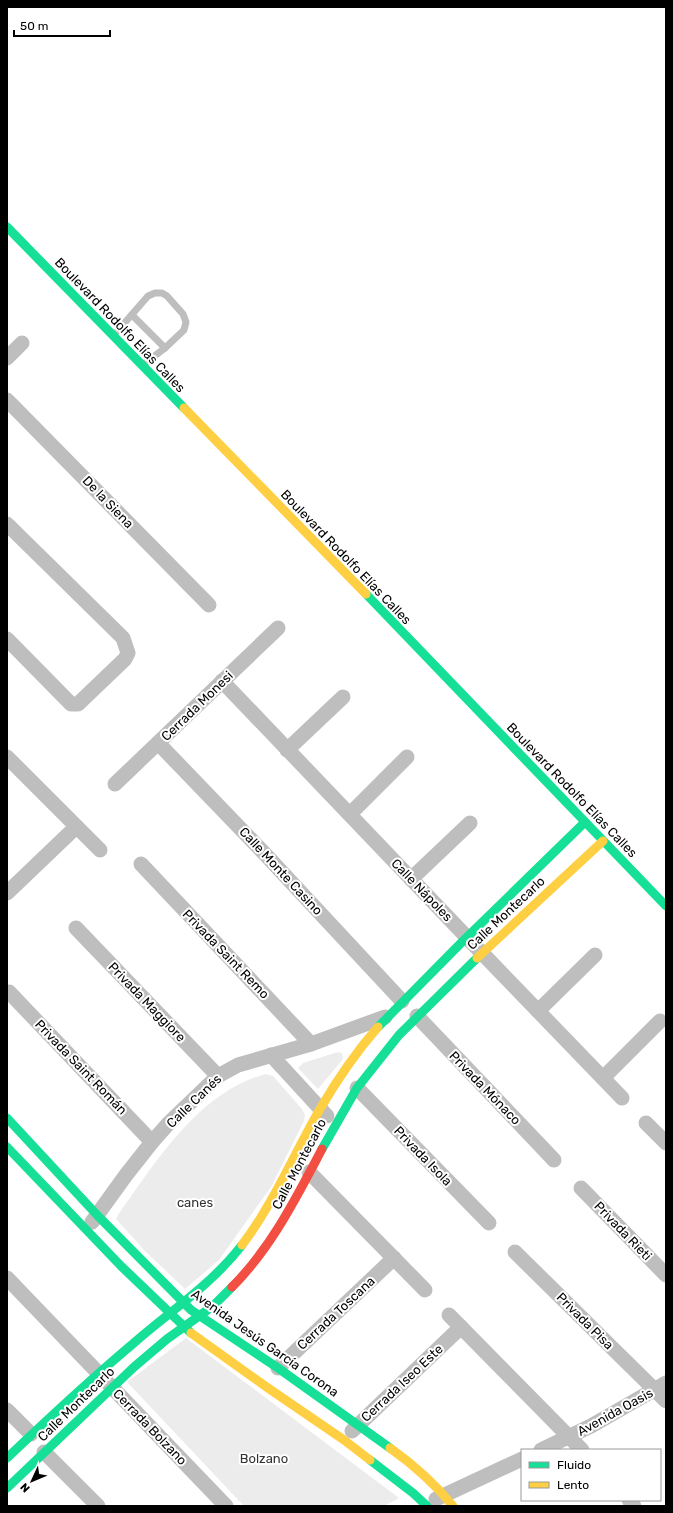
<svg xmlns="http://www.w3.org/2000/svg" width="673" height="1513" font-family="Rubik,sans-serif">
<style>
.green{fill:#ececec}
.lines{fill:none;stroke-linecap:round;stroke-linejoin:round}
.lane{stroke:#bebebe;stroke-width:7}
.street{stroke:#bebebe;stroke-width:15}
.fast{stroke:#16e098;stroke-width:9}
.slow{stroke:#ffcf43;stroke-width:9}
.jam{stroke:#f24e42;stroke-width:9}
.labels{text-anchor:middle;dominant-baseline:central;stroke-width:4;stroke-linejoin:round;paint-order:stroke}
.street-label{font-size:13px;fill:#000;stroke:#fff}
.park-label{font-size:13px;fill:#333;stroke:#fff}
</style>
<rect width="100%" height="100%" fill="#fff"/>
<g class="green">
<polygon points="338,1052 342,1053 343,1059 318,1089 298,1068 303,1063"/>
<path d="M266,1074L273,1076L302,1109L305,1115L304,1121L271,1187L219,1260L185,1289L145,1251L116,1219L118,1215C155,1163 199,1091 266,1074Z"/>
<polygon points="186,1338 399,1498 384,1506 244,1506 127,1382"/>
</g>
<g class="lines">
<g class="lane">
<polyline points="132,315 165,348"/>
<polyline points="114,335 148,296 155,293 162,293 167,296 183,314 186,322 184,330 165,348 144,364"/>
</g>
<g class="street">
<polyline points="7,358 22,343"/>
<polyline points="7,400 209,605"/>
<polyline points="7,524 123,638 128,653 125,659 78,704 71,704 7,639"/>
<polyline points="222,681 482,953 622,1098"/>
<polyline points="158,743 264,853 402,1001"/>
<polyline points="287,750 343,697"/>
<polyline points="7,757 100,850"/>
<polyline points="115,784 278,628"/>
<polyline points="350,814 407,757"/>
<polyline points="141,864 311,1044"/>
<polyline points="411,879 470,823"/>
<polyline points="7,893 76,827"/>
<polyline points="76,928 218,1076"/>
<polyline points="9,992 152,1142"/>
<polyline points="538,1011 595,955"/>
<polyline points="417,1016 554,1160"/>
<polyline points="271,1055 327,1116"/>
<polyline points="603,1078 660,1021"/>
<polyline points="357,1088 489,1223"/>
<polyline points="646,1123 666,1143"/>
<polyline points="309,1172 425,1290"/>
<polyline points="581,1188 666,1275"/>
<polyline points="92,1222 126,1175 152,1142 168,1124 218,1076 238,1065 311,1044 385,1017"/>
<polyline points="515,1252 666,1401"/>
<polyline points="7,1278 226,1506"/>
<polyline points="449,1315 582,1450"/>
<polyline points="278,1368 394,1258"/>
<polyline points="7,1410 31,1434"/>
<polyline points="352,1431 461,1327"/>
<polyline points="541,1450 591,1426 666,1383"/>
<polyline points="44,1452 98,1506"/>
<polyline points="436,1499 522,1459"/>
<polyline points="629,1500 634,1506"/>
</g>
<g class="fast">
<polyline points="7,227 184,408"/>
<polyline points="366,594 666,906"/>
<polyline points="378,1027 462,942 585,822"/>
<polyline points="7,1118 98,1216 191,1310 278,1368 390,1448"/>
<polyline points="7,1147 121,1266 191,1333"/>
<polyline points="322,1149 357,1088 399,1035 477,958"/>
<path d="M7,1458C49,1418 91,1379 135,1342C172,1310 212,1284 242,1245"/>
<polyline points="370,1460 413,1493 427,1506"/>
<polyline points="7,1488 134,1367 167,1339 213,1306 232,1287"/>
</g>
<g class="slow">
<polyline points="184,408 366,594"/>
<polyline points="477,958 603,841"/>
<path d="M242,1245C274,1203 294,1154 320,1109C337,1080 356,1052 378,1027"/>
<polyline points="191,1333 268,1388 344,1440 370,1460"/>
<path d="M390,1448C414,1465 435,1484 453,1506"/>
</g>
<path class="jam" d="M232,1287C271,1248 296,1198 322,1149"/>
</g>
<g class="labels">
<g class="street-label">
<text transform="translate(120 325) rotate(46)">Boulevard Rodolfo Elías Calles</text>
<text transform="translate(108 502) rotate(46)">De la Siena</text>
<text transform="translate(346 557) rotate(46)">Boulevard Rodolfo Elías Calles</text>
<text transform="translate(197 706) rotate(-44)">Cerrada Monesi</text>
<text transform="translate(572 790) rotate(46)">Boulevard Rodolfo Elías Calles</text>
<text transform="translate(281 871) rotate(47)">Calle Monte Casino</text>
<text transform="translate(422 890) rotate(46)">Calle Nápoles</text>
<text transform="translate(506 913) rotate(-43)">Calle Montecarlo</text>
<text transform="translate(226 954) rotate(46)">Privada Saint Remo</text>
<text transform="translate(147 1002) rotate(46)">Privada Maggiore</text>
<text transform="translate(81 1067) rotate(46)">Privada Saint Román</text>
<text transform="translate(485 1088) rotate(46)">Privada Mónaco</text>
<text transform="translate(194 1101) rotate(-44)">Calle Canés</text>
<text transform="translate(423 1156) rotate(46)">Privada Isola</text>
<text transform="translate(299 1164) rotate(-62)">Calle Montecarlo</text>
<text transform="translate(623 1231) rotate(46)">Privada Rieti</text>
<text transform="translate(336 1313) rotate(-43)">Cerrada Toscana</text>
<text transform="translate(585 1321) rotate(45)">Privada Pisa</text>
<text transform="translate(265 1343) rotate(35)">Avenida Jesús García Corona</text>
<text transform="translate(402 1383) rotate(-43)">Cerrada Iseo Este</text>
<text transform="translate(76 1404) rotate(-44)">Calle Montecarlo</text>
<text transform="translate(615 1412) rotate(-29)">Avenida Oasis</text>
<text transform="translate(150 1427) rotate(46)">Cerrada Bolzano</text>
</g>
<g class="park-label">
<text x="195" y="1202">canes</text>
<text x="264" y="1458">Bolzano</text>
</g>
</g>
<rect width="673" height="1513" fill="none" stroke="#000000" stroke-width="16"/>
<rect x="521" y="1449" width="140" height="52" fill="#ffffff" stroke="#999999"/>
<rect x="529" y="1462" width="20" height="6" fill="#16e098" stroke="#999999"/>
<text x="557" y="1469" font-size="12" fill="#000000">Fluido</text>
<rect x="529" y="1482" width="20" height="6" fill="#ffcf43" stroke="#999999"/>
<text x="557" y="1489" font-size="12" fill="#000000">Lento</text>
<g transform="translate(32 1481) rotate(226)" stroke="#ffffff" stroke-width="3" paint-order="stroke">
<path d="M0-3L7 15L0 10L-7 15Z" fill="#000000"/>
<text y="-6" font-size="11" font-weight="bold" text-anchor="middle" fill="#000000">N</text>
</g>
<path d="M14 30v6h96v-6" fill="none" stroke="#000000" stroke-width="2"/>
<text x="20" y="30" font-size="12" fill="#000000" stroke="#ffffff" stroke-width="3" paint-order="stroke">50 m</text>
</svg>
